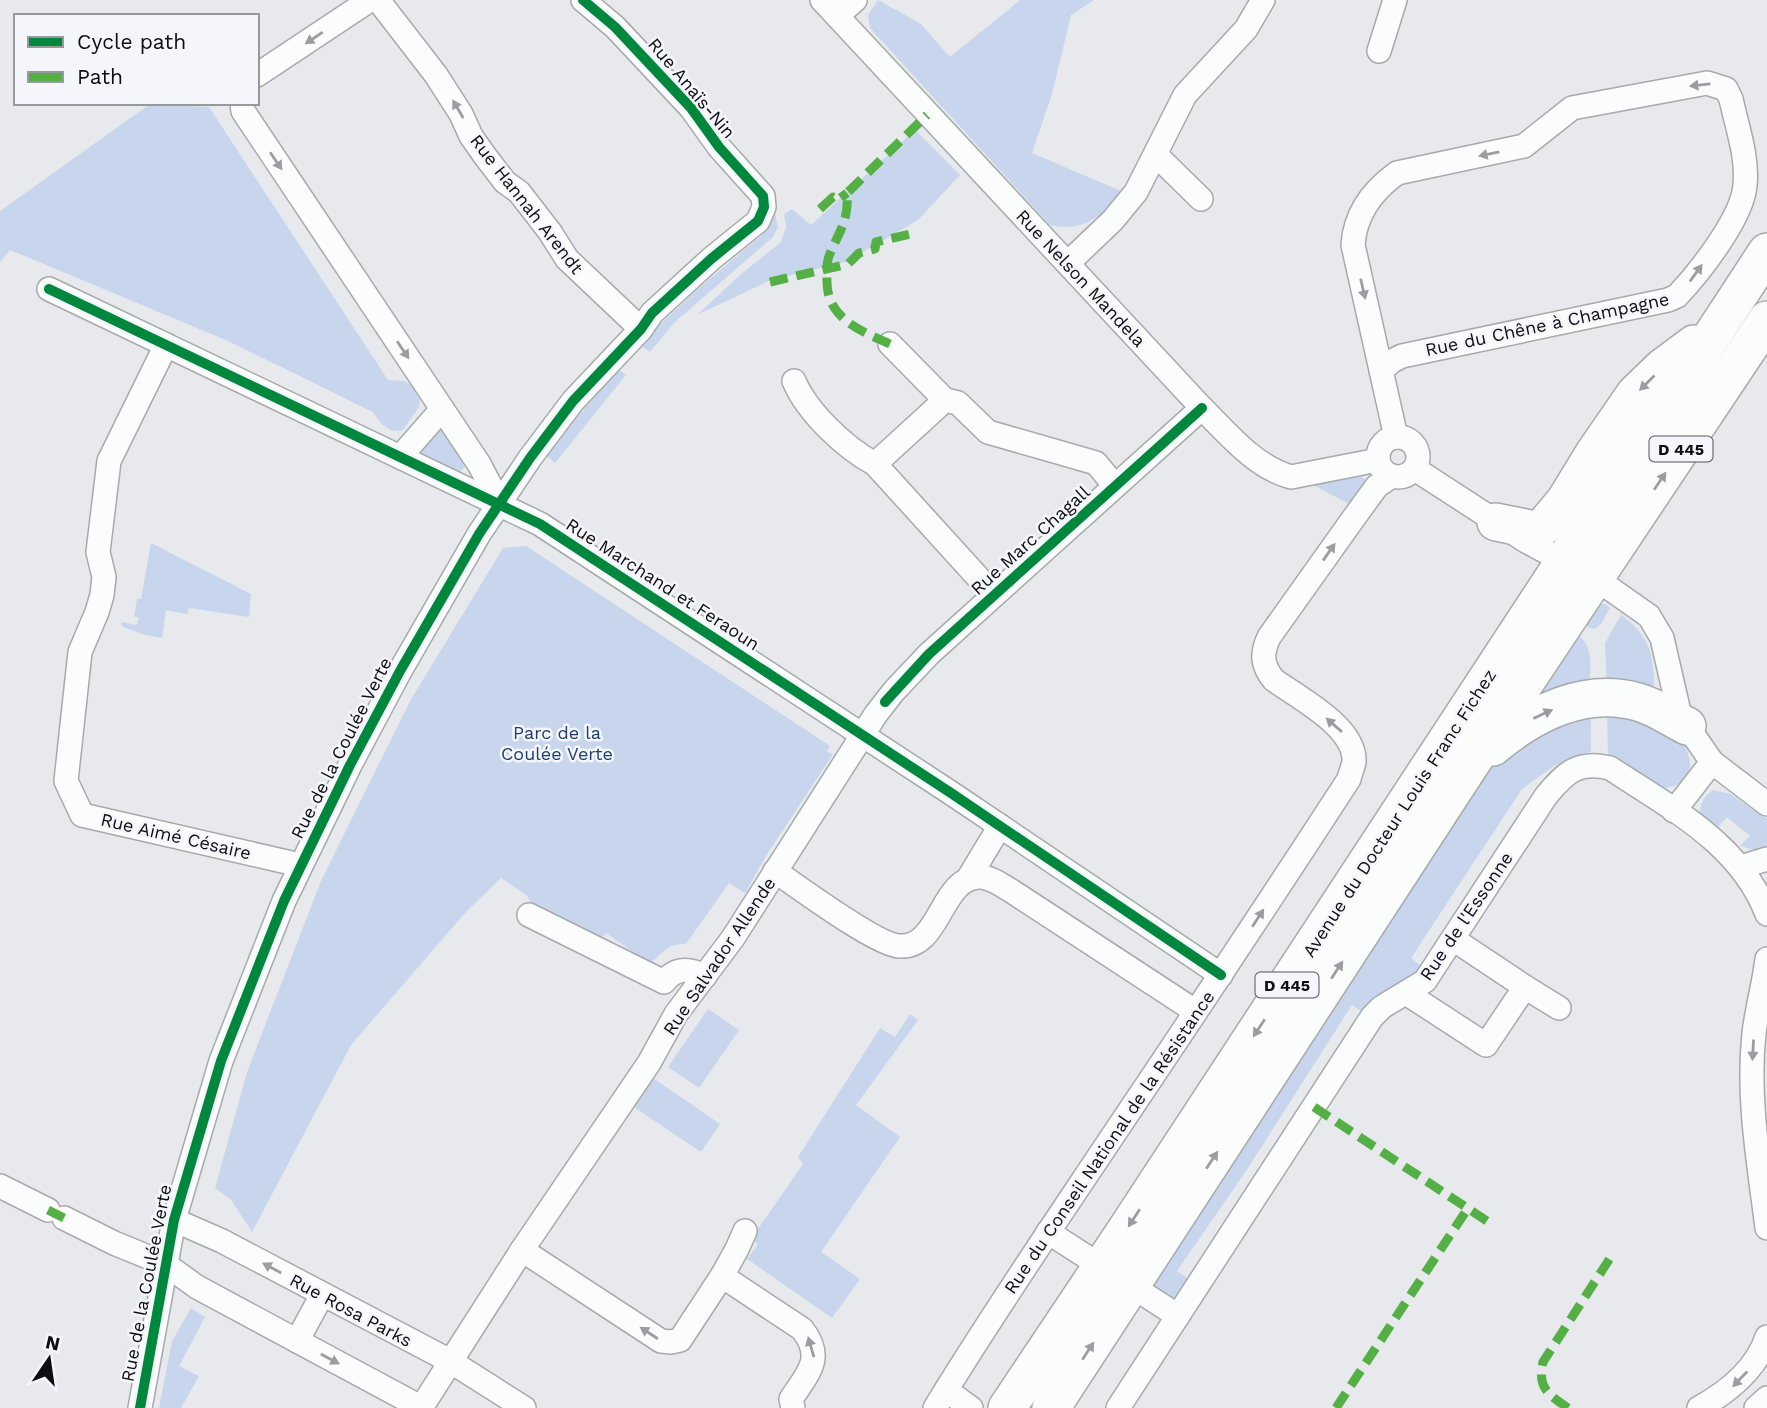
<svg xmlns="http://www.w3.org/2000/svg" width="1767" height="1408" font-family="'Work Sans',sans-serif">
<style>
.green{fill:#c8d6ed}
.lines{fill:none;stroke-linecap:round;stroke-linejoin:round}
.minor-casing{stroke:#a7a9ab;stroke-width:26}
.primary-casing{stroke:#a7a9ab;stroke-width:40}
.minor{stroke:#fbfcfc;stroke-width:23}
.primary{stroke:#fbfcfc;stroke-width:37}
.quiet{stroke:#54b044;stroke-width:9;stroke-dasharray:18 9;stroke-linecap:butt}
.cycleway-casing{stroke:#f4f6fb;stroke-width:15}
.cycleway{stroke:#00873e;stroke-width:10}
.oneway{fill:#9c9d9e}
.labels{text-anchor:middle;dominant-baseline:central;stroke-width:5;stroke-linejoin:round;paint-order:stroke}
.shield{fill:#f4f6fb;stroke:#535456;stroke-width:2}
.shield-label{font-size:16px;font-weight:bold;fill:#0e0e10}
.street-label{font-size:18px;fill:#0e0e10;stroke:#f4f6fb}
.park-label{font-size:18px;fill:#1f3e72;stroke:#f4f6fb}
</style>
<rect width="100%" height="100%" fill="#e7e9ec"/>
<g class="green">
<path d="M878,0L921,24L950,57L1020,0H1094L1071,15L1052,94L1032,153L1123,192C1102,215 1084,233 1050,225L870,28L868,15Z"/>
<path d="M150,104L209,107L388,380C410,381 410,381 420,401L419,407L403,430C388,434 380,423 373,412L228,341L10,250L0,262V211Z"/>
<polygon points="915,130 960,175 918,220 846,262 771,280 697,315 740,275 781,242 786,227 784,214 792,209 811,225"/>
<polygon points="775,212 778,227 773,237 676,321 650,352 639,344 698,289 762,235"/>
<polygon points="618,369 626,375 555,463 545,455"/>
<polygon points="436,427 442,428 468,463 458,474 419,453 418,449"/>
<polygon points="1357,475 1365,479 1365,486 1351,505 1313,485"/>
<polygon points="151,543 251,594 249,617 189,608 187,614 166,610 162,638 145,635 121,626 122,622 137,625 139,618 134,616 137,599 141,599"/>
<path d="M526,546L830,746L827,752L833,754L766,856L745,893L729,883L686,944C669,943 661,953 650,964L606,933L597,943L531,909L528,896L501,878L465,913L351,1045L252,1232L231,1200L215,1188L247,1072L321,881L410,701L503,548Z"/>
<polygon points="1597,604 1605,604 1610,608 1601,624 1595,629 1581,625"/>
<path d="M1621,615C1655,639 1654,662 1654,700L1607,691L1605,643Z"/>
<path d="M1574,632C1596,645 1590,670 1589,692L1529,708Z"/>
<path d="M1607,706C1621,711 1657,718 1668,726C1686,738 1704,778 1674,786C1669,787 1664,789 1658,787C1644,784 1621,765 1608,757Z"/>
<polygon points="1591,713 1591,751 1554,766 1522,789 1411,958 1423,967 1366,1014 1352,1005 1246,1171 1177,1271 1190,1280 1178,1298 1163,1296 1154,1286 1156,1274 1495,756 1509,743"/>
<path d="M1713,790L1730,794L1767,819V850L1758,851L1740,846L1750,836L1727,817L1717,828L1700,816C1700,804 1703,797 1713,790Z"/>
<polygon points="708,1009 739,1030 699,1088 668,1067"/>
<polygon points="910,1014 918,1020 856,1105 900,1137 821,1252 860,1279 832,1318 747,1259 758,1244 751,1239 803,1164 798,1157 880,1028 895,1037"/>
<polygon points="650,1076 720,1124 701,1152 631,1105"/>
<polygon points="191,1308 205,1317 179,1366 199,1376 181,1408 159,1408 172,1341"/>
</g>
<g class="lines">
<g class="minor-casing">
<g id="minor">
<polyline points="378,0 436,75 461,114 471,136 485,156 505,182 519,192 550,232 567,259 641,329"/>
<path d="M822,0L1202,408C1228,434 1255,467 1291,477L1378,460"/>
<polyline points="837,16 855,0"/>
<polyline points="1379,51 1395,0"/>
<polyline points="257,75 370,0"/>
<polyline points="242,103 243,111 479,464 499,502"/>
<polyline points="1156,155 1201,199"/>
<polyline points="1068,263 1113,220 1136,192 1185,95 1246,29 1263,0"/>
<polyline points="49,289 540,524 951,793 1221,975"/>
<polyline points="890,344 945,400 958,403 988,432 1096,463 1115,486"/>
<polyline points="166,345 109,461 98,552 104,577 102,595 97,612 80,652 66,781 82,815 300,865"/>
<path d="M1381,371L1392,361L1402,356L1668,300L1677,296C1699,273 1743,217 1745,185C1748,157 1737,127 1731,99L1726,89L1707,83L1572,108L1524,146L1397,173C1372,191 1355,214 1353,245L1396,437"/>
<path d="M794,381C807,412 845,448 875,464L994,595"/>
<circle cx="1398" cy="457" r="20"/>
<polyline points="401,456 442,409"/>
<polyline points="875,464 945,400"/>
<polyline points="1415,469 1526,541 1595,578 1649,616 1662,638 1679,712 1687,726 1712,762 1767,804"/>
<polyline points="1674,811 1712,762"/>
<polyline points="1741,867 1767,859"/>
<path d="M775,871C798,887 877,945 899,946C941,949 940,877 980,877C991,877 1001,885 1010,890L1195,1011"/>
<polyline points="968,879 1000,826"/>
<path d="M529,915L664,982C676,967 689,968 705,976"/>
<path d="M1767,959C1764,984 1757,1008 1754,1033C1747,1099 1759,1163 1767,1228"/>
<polyline points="1525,987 1559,1008"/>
<polyline points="1406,993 1486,1045 1525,987 1453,939"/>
<polyline points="0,1186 48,1210"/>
<polyline points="64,1218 114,1243 165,1264 197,1287 422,1408"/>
<polyline points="174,1220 222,1241 450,1361 524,1408"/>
<polyline points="1048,1232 1178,1316"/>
<path d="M522,1250L661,1341L671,1342L680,1340L722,1276L802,1329C825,1358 808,1373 791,1399L793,1408"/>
<polyline points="722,1276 737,1249 745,1231"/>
<polyline points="297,1341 322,1295"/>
<polyline points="946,1390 971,1408"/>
<polyline points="140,1408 174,1220 221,1061 284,901 350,765 400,671 479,534 530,458 573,401 641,329 652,313 711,259 758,221 764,207 763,196 719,147 691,108 615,27 583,0"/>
<polyline points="421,1408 522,1250 649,1063 676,1014 733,938 876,714 894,691 929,654 1202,408"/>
<path d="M935,1408C993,1313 1056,1221 1118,1128C1196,1012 1273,896 1349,779C1350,774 1353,767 1354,762C1356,727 1299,698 1274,680C1262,666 1261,654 1269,637L1353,519L1377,486L1392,476"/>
<path d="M1118,1408L1372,1017L1382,1007L1425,981L1546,796C1565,773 1578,760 1610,768C1670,808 1740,843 1767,914"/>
<path d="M1699,1408C1728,1392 1756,1370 1767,1337"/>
<polyline points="1756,1408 1767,1398"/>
</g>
</g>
<g class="primary-casing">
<g id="primary">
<polyline points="1496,522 1535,530 1544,526 1565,501 1595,452 1635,394 1663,367 1694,344"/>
<path d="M1493,747C1533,713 1585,687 1638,702C1656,707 1671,718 1687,726"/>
<polyline points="1007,1408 1124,1233 1767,252"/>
<polyline points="1051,1408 1468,768 1767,320"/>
</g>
</g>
<use href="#minor" class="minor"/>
<use href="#primary" class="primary"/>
<g class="quiet">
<polyline points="820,209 833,197 838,200 847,193"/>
<polyline points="770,282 848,264 859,253 875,249 876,242 915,233"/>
<path d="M890,344C861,331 828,319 827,283C827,274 826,264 829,256C839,231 849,222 847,193L927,115"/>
<polyline points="1314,1107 1490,1223"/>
<polyline points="48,1210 64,1218"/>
<polyline points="1336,1408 1468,1208"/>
<path d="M1568,1408C1548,1394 1537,1388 1543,1362L1614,1252"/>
</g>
<g class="cycleway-casing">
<g id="cycleway">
<polyline points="49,289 540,524 951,793 1221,975"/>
<polyline points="885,702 929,654 1202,408"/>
<polyline points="140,1408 174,1220 221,1061 284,901 350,765 400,671 479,534 530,458 573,401 641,329 652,313 711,259 758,221 764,207 763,196 719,147 691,108 615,27 583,0"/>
</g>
</g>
<use href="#cycleway" class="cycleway"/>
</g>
<defs><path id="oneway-solid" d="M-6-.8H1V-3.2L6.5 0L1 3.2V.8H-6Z" transform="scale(1.75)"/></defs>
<g class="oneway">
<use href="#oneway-solid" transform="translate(314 38) rotate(146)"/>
<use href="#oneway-solid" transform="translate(1700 85) rotate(174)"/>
<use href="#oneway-solid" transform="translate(458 109) rotate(-120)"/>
<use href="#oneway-solid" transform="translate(1489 154) rotate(168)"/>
<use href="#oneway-solid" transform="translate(276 161) rotate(56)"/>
<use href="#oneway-solid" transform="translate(1696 273) rotate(-54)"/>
<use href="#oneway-solid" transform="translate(1363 289) rotate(77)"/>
<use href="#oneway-solid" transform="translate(403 350) rotate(56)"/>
<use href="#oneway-solid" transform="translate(1647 383) rotate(135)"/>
<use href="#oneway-solid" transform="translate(1660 481) rotate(-56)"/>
<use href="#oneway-solid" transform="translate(1329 552) rotate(-55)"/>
<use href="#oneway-solid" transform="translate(1543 714) rotate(-25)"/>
<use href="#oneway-solid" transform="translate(1334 725) rotate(-139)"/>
<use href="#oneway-solid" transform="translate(1258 918) rotate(-57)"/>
<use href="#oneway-solid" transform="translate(1337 970) rotate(-57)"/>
<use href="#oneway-solid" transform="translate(1259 1028) rotate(123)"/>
<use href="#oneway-solid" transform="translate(1753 1050) rotate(93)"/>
<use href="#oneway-solid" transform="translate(1212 1160) rotate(-57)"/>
<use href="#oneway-solid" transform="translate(1134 1218) rotate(123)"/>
<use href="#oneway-solid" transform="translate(272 1268) rotate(-152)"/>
<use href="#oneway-solid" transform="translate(649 1333) rotate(-147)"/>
<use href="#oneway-solid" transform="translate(811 1347) rotate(-106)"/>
<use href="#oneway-solid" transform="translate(1088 1351) rotate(-57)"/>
<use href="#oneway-solid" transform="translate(330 1359) rotate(28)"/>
<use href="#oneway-solid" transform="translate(1740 1379) rotate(134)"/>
</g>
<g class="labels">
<g class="shield">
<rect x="1649.5" y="436.5" width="63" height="25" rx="5"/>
<rect x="1255.5" y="972.5" width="63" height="25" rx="5"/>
</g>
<g class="shield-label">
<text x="1681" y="449">D 445</text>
<text x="1287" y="985">D 445</text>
</g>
<g class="street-label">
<text transform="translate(692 88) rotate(50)">Rue Anaïs-Nin</text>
<text transform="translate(527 204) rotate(52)">Rue Hannah Arendt</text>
<text transform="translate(1081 278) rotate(47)">Rue Nelson Mandela</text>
<text transform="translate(1547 324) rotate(-12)">Rue du Chêne à Champagne</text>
<text transform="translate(1030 540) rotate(-42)">Rue Marc Chagall</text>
<text transform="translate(663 584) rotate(33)">Rue Marchand et Feraoun</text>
<text transform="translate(341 748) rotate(-63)">Rue de la Coulée Verte</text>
<text transform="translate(1399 813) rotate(-57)">Avenue du Docteur Louis Franc Fichez</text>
<text transform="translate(176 836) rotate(13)">Rue Aimé Césaire</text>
<text transform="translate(1466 916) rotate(-56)">Rue de l'Essonne</text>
<text transform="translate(719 956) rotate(-56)">Rue Salvador Allende</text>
<text transform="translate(1109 1142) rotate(-56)">Rue du Conseil National de la Résistance</text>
<text transform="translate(146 1283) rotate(-79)">Rue de la Coulée Verte</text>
<text transform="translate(351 1310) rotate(28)">Rue Rosa Parks</text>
</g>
<g class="park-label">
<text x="557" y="732">Parc de la<tspan x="557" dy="21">Coulée Verte</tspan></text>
</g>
</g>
<rect x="14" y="14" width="245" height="91" fill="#f4f6fb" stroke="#98999d" stroke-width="2"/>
<rect x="28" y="37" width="35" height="10" fill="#00873e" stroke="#98999d" stroke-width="2"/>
<text x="77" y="49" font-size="21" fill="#0e0e10">Cycle path</text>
<rect x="28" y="72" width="35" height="10" fill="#54b044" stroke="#98999d" stroke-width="2"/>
<text x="77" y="84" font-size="21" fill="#0e0e10">Path</text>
<g transform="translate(49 1359) rotate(13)" stroke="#f4f6fb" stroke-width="5" paint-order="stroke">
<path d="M0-5L12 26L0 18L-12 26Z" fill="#0e0e10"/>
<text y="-10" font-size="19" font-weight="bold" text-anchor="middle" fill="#0e0e10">N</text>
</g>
</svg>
